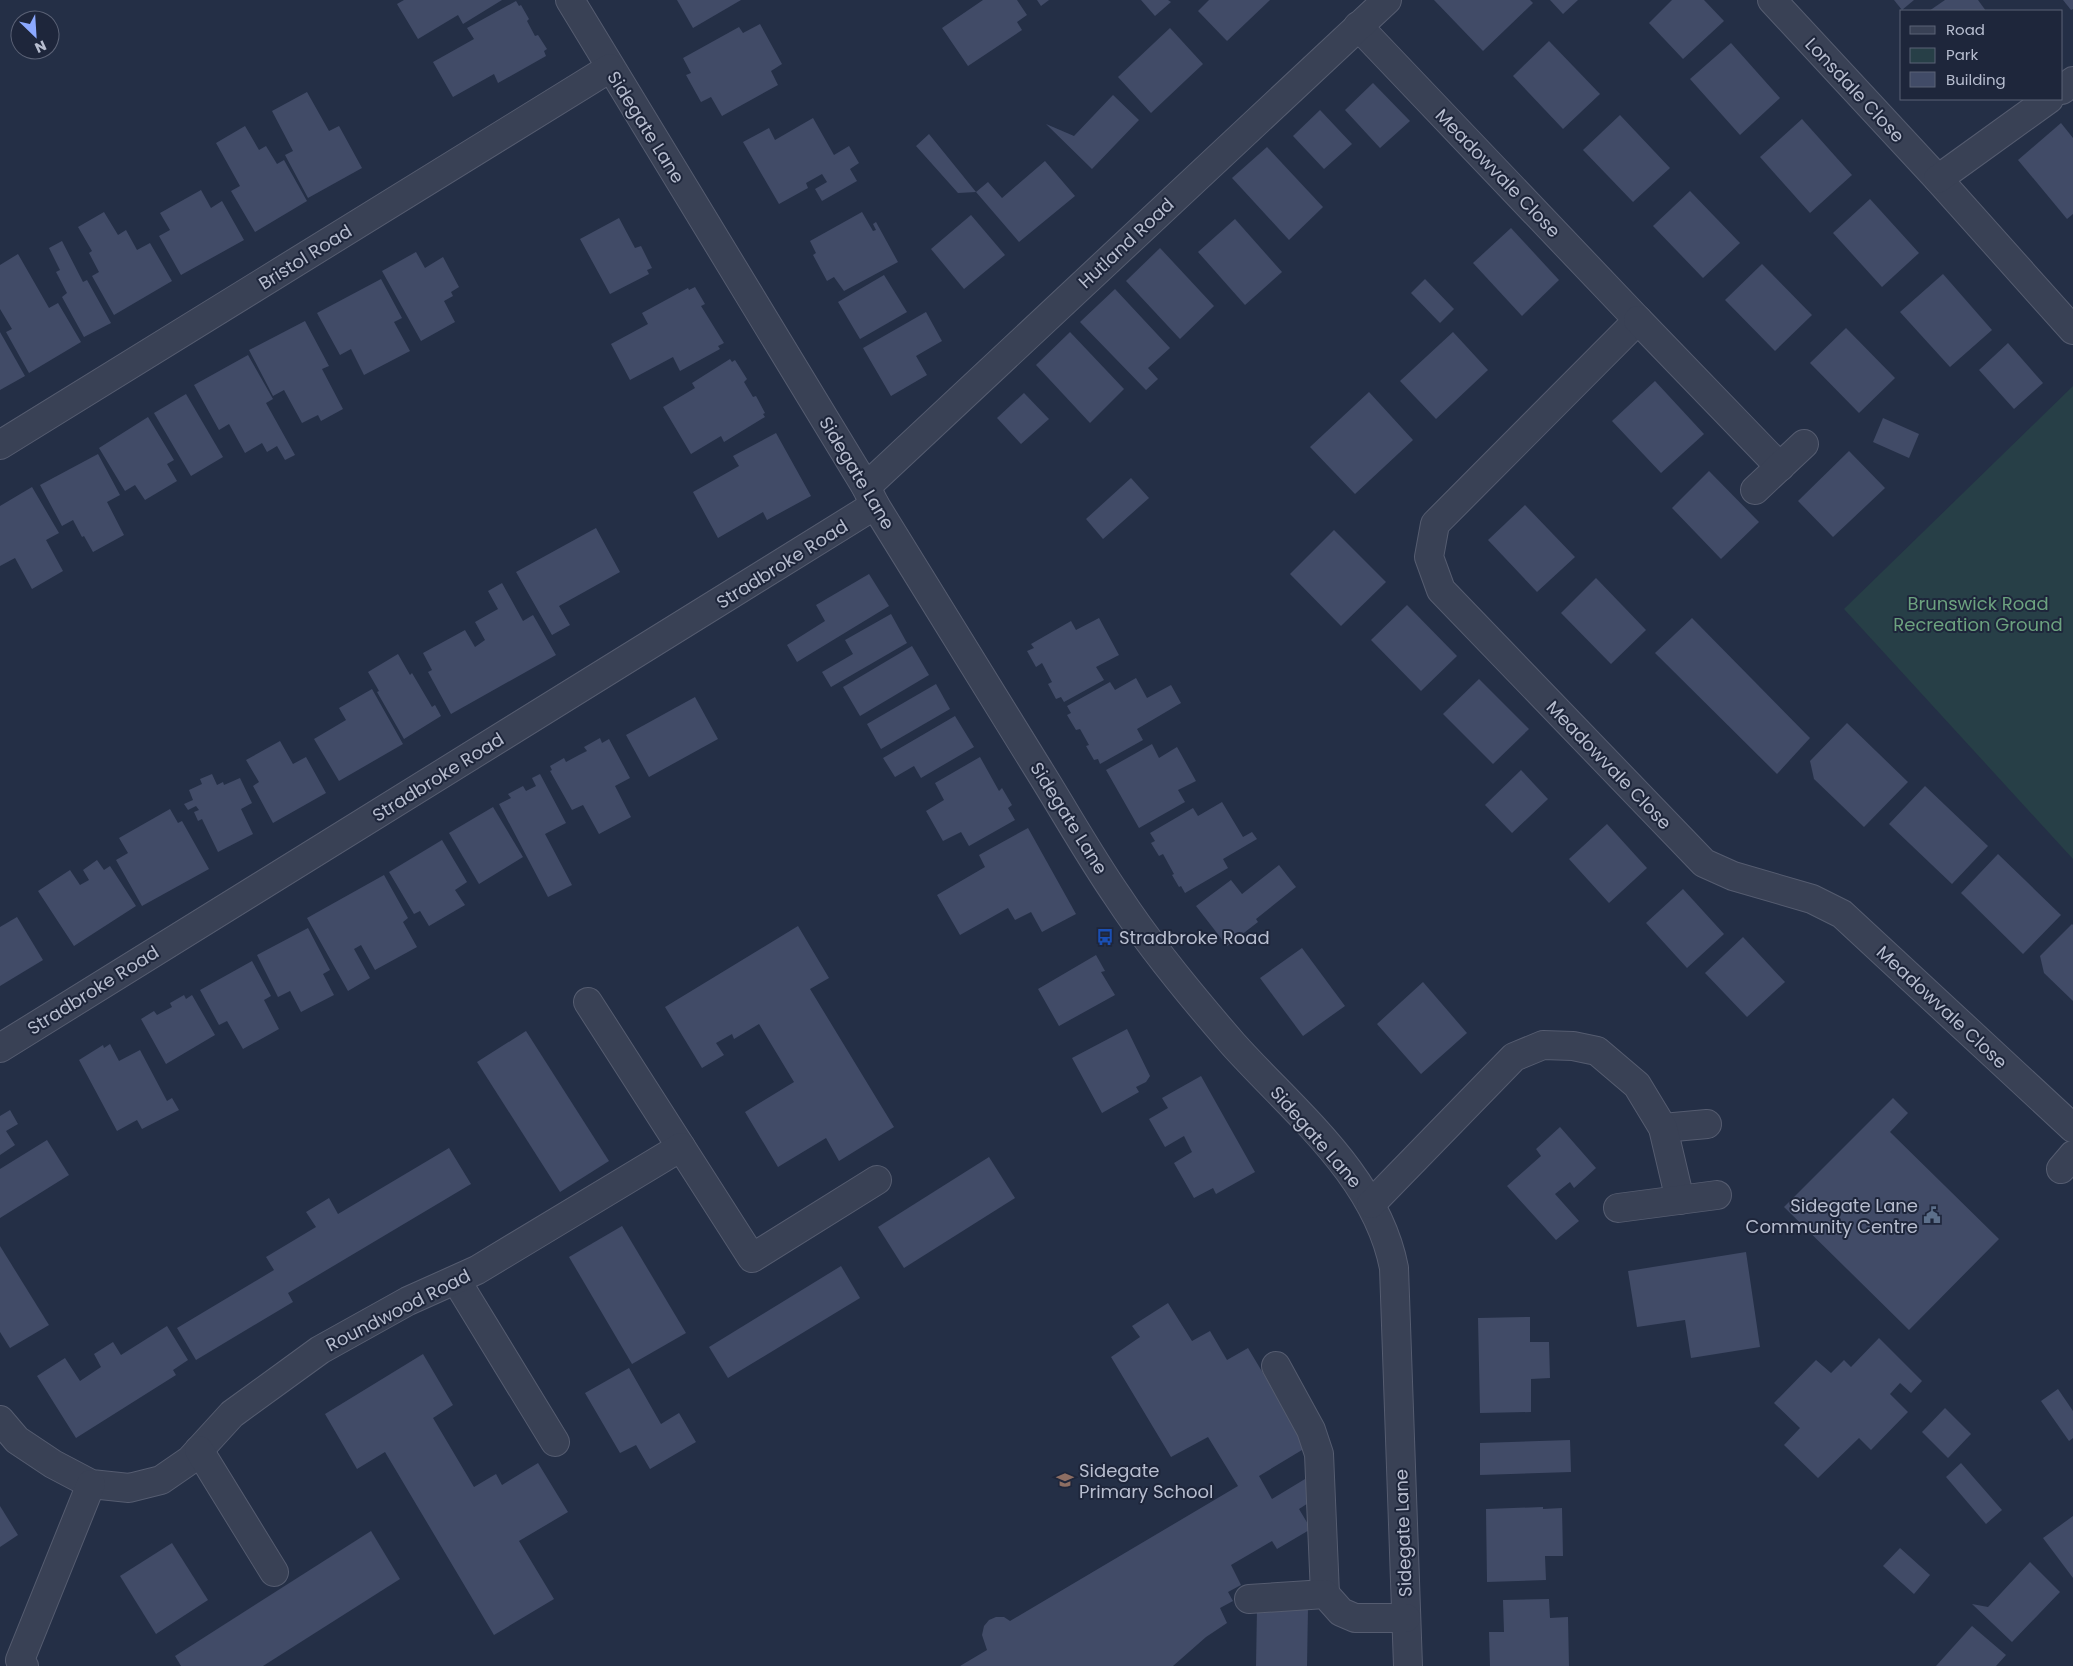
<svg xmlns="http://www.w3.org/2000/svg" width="2073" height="1666" font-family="Poppins,sans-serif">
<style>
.green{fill:#273f47}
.building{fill:#414b67}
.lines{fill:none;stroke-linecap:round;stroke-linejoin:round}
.minor-casing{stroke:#555c70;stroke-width:30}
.minor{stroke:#394155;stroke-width:28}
.labels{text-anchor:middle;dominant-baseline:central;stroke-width:4;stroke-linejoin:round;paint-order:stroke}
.street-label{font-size:18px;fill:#b7bdcf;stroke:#1e263b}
.park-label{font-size:18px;fill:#6ca27f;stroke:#1e263b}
.poi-label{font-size:18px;fill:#b7bdcf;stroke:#1e263b;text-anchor:start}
</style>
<rect width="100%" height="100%" fill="#242f46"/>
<polygon class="green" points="2073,386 2073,859 1844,609"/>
<g class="building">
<polygon points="404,0 502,0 463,24 458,15 418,39 397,4"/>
<polygon points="677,0 741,0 693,28"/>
<polygon points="983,0 1017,0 1027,15 1017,22 1022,30 968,66 942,28"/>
<polygon points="1037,0 1049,0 1041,6"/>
<polygon points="1141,0 1168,0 1171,2 1155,16"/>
<polygon points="1209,0 1270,0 1227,41 1198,11"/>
<polygon points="1434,0 1530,0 1533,3 1483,51"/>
<polygon points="1550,0 1578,0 1563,14"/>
<polygon points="1672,0 1704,0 1724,21 1683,59 1649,23"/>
<polygon points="1894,0 1914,0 1902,10"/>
<polygon points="1945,0 1978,0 1986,11 1929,11"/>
<polygon points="2063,0 2073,0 2073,9 2071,10"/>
<polygon points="516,1 519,6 521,5 529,19 527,21 535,36 538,35 547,49 544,51 546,56 498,83 494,74 453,97 433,62 474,39 467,28"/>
<polygon points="760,24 782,64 771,71 778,85 722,116 711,97 701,102 686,75 691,73 683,58 739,27 743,33"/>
<polygon points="1170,28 1203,64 1151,113 1118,77"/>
<polygon points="1549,41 1600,94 1563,129 1513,76"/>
<polygon points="1731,43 1780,98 1740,135 1690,79"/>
<polygon points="1373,83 1410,121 1380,148 1345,110"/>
<polygon points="307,92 329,131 339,126 362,168 308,198 285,155 293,151 272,111"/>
<polygon points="1113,95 1139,120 1092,169 1046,124 1074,136"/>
<polygon points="1320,110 1352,144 1324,169 1293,136"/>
<polygon points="1620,115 1670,168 1633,202 1583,150"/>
<polygon points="813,118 834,155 849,146 859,163 850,169 857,181 822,201 815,189 827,182 822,174 806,183 808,188 779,204 743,142 769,128 775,140"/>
<polygon points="1802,119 1852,175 1810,213 1760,157"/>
<polygon points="2061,123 2073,138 2073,214 2067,219 2018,160"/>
<polygon points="245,126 259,150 266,146 277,164 284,160 307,201 255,232 231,191 240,186 216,143"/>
<polygon points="929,134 976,192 988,182 1002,198 1045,161 1075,196 1019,242 976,192 958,193 916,146"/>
<polygon points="1267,147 1323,207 1289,240 1232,178"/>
<polygon points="201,190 211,208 222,201 244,240 181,275 159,236 170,230 160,213"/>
<polygon points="1690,191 1740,243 1703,278 1653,226"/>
<polygon points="1870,199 1919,253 1882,287 1833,233"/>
<polygon points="104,212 118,235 126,230 137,250 150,243 172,281 114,315 92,276 99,272 89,253 92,251 78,227"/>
<polygon points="862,212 873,231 876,230 873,224 876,222 898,262 844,291 834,277 827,281 813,255 816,253 810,241"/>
<polygon points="971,215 1005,255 964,289 931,249"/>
<polygon points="619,218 635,248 641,246 652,268 647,270 649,274 610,294 580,239"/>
<polygon points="1235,219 1282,272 1245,305 1198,252"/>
<polygon points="1511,228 1559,280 1522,316 1473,263"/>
<polygon points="62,241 83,282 87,280 111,323 84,337 62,297 67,293 56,272 60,270 49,248"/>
<polygon points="1160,248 1214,306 1180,339 1126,281"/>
<polygon points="416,252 425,268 443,257 459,287 451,292 453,296 444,301 455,322 421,341 382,271"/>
<polygon points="18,254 49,308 58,303 81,342 29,373 6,332 12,329 0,309 0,265"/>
<polygon points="1762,264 1812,315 1775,351 1725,300"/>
<polygon points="1943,274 1992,330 1950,367 1900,312"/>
<polygon points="884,275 907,312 860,339 838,302"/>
<polygon points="381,279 402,318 394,322 410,351 364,375 351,349 340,355 317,313"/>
<polygon points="1425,279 1454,309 1440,323 1411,293"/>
<polygon points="695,287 705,304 701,306 724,343 718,346 720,349 680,371 673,357 630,380 611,344 648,324 642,313 688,288 689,290"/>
<polygon points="1115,289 1170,348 1148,368 1158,379 1146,390 1080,322"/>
<polygon points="926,312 942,341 916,356 927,375 891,396 863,348"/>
<polygon points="305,321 329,366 322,369 343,409 321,421 318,415 302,423 284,390 273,396 249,350"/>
<polygon points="1846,328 1895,378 1859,413 1810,363"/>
<polygon points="0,332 25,376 0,390"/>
<polygon points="1070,332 1124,389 1090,423 1036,365"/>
<polygon points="1453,332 1488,370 1436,419 1400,381"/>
<polygon points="2008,343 2043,383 2014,409 1979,370"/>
<polygon points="248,355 273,399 266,403 295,455 285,460 277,446 267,452 262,443 245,453 229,424 219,430 194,385"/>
<polygon points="730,359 732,362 735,360 747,379 744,382 753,397 756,396 765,413 763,414 765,417 724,442 721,436 691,454 663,407 695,388 692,383"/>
<polygon points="1655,381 1704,434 1661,473 1612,421"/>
<polygon points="1369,392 1413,440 1355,494 1310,447"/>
<polygon points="1024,393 1049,419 1021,444 997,418"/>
<polygon points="186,394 223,457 191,476 154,413"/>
<polygon points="148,417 174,460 167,464 177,481 145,500 135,485 125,491 99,448"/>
<polygon points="1883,418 1919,434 1909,458 1873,442"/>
<polygon points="776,433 811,496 767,520 763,512 718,538 693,492 739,466 733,456"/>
<polygon points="1849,451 1885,488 1833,537 1798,501"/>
<polygon points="98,454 120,495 107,502 124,535 93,552 84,536 82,537 73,520 62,526 40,485"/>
<polygon points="1709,471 1759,522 1721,559 1672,508"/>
<polygon points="1131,478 1149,498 1103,539 1086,519"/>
<polygon points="32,487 59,533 46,540 63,571 32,589 15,558 0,566 0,506"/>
<polygon points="1525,505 1575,557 1537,592 1488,540"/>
<polygon points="596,528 620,572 559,606 570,625 552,635 516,572"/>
<polygon points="1334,530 1386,582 1341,626 1290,574"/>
<polygon points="869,574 889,606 797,662 787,645 825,621 816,605"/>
<polygon points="1596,578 1646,630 1611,664 1561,613"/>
<polygon points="502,583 523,621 533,615 556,655 451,714 428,672 432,670 423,653 465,630 475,647 485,640 475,622 498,609 488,591"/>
<polygon points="1407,605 1457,656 1421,691 1371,640"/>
<polygon points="891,614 907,643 831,687 822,672 853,654 845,640"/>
<polygon points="1099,618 1119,655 1096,667 1104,680 1064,702 1061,697 1056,699 1048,684 1052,682 1042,663 1036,667 1027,651 1034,648 1031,644 1071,621 1076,630"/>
<polygon points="1692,618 1810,738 1777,774 1655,653"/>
<polygon points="912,646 929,675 860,716 843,687"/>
<polygon points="398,654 410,675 412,673 432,707 435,705 441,716 404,739 377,692 379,691 368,672"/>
<polygon points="1136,678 1147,698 1171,685 1181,703 1137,729 1143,740 1100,764 1098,759 1094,760 1086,746 1089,745 1080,729 1076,730 1067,715 1071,713 1067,706 1110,682 1115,690"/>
<polygon points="1479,679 1529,729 1493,764 1443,714"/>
<polygon points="936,684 950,709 881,749 867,724"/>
<polygon points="372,689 403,744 339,781 314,739 346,720 339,708"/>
<polygon points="695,697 718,739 649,777 626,735"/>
<polygon points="955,716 974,747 921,778 914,766 895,777 883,758"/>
<polygon points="1847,723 1908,782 1864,827 1814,779 1810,761"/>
<polygon points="600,738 602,743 609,739 630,778 615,786 631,817 599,834 583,805 572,810 550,771 552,770 550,766 564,758 566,762 579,755 587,751 584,747"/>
<polygon points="280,741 293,764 306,757 326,793 273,823 253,786 259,782 246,760"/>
<polygon points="1152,744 1159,758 1177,747 1196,781 1178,790 1185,802 1139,828 1106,770"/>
<polygon points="980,757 999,791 1002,788 1012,805 1008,808 1015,820 969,846 961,832 943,841 926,811 944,800 935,783"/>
<polygon points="1521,770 1548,799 1512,833 1485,805"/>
<polygon points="212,774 217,785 223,782 224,785 240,778 252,803 241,809 253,834 218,852 202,819 198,821 194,812 199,810 196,806 188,810 184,804 193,800 189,790 202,784 200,779"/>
<polygon points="540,774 566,823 545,834 572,885 548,897 499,804 511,798 508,794 523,786 526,791 536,786 532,778"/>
<polygon points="1925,786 1988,846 1952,884 1889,824"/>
<polygon points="1222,802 1243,837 1252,832 1257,839 1223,859 1228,868 1185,893 1181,886 1179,887 1172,875 1174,874 1163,854 1159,856 1151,843 1155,841 1150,833 1193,808 1198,816"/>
<polygon points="493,807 523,857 479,884 449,833"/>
<polygon points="170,809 178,823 182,821 209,869 142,906 116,860 128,853 119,838"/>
<polygon points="1607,824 1647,868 1609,903 1569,859"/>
<polygon points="1028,828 1076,914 1042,932 1031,912 1015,920 1008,908 960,935 937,895 985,867 979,855"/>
<polygon points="442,840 467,882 455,890 465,905 429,926 420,911 414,914 389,872"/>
<polygon points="1998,854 2061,915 2023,954 1961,893"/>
<polygon points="97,860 104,870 110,866 136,906 74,946 38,891 70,870 80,885 89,880 83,870"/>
<polygon points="1279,865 1296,887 1256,919 1258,922 1227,946 1196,906 1231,880 1242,894"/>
<polygon points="384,875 408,918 403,922 417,947 375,970 361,945 354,949 370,978 348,991 307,918"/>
<polygon points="1683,889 1724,934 1687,968 1646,923"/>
<polygon points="17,917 43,960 0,986 0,927"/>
<polygon points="2072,924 2073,925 2073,1001 2044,973 2040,956"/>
<polygon points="798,926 829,978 810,989 894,1127 839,1161 826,1138 778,1167 745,1112 794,1082 759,1024 734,1039 732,1034 716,1043 724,1055 702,1068 665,1007"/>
<polygon points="308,928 330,970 323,974 334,995 301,1012 290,991 278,997 257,955"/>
<polygon points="1743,937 1785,982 1747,1017 1705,973"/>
<polygon points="1302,948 1345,1006 1303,1036 1260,978"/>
<polygon points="1096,955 1105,971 1101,972 1115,995 1059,1026 1038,989"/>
<polygon points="252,961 271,996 264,1000 279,1029 243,1049 227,1021 219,1025 200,990"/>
<polygon points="1423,982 1467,1033 1421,1074 1377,1024"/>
<polygon points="184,995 186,999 192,995 215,1035 166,1064 141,1019 154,1011 157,1015 172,1007 170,1003"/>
<polygon points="1127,1029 1150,1076 1146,1082 1136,1087 1139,1092 1102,1113 1072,1058"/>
<polygon points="526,1031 609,1161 560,1192 477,1062"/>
<polygon points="110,1044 119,1061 140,1050 167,1101 172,1098 179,1110 142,1129 137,1120 117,1131 79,1060 103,1045 104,1048"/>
<polygon points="1201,1076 1255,1172 1216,1194 1213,1188 1194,1198 1174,1163 1192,1152 1184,1136 1165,1147 1149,1119 1168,1108 1162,1098"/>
<polygon points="1893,1098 1908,1113 1890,1132 1999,1239 1909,1330 1784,1207"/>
<polygon points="10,1110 18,1124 6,1131 15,1145 0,1155 0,1116"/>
<polygon points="1560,1127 1596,1168 1574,1188 1570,1182 1555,1194 1579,1221 1556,1240 1507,1186 1541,1156 1536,1149"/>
<polygon points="47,1140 69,1175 0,1218 0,1169"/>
<polygon points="449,1148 471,1184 288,1293 293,1302 196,1360 177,1328 274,1270 266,1257 316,1227 306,1212 329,1198 338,1214"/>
<polygon points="989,1157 1015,1198 904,1268 878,1227"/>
<polygon points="622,1226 686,1333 632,1364 569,1257"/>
<polygon points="0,1246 49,1325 10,1348 0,1332"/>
<polygon points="1746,1252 1760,1347 1691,1358 1685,1320 1637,1327 1628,1271"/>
<polygon points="841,1266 860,1298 728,1378 709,1347"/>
<polygon points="1168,1303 1192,1341 1210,1331 1227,1360 1248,1348 1307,1447 1259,1476 1272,1499 1305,1479 1316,1498 1299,1509 1311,1529 1277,1549 1272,1541 1231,1565 1241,1585 1228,1592 1233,1601 1220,1608 1227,1623 1206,1637 1173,1666 960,1666 987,1650 982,1635 984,1626 989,1620 996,1617 1004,1617 1010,1621 1238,1486 1208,1437 1171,1457 1111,1357 1140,1337 1132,1326"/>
<polygon points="1530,1317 1530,1342 1549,1342 1550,1378 1531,1379 1531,1412 1480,1413 1478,1318"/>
<polygon points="167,1326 188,1360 173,1370 176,1375 76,1438 37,1376 65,1358 80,1381 101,1367 94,1354 113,1342 121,1355"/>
<polygon points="1879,1338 1922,1381 1911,1393 1900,1383 1890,1394 1908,1412 1871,1450 1859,1438 1818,1478 1784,1445 1800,1428 1774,1403 1816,1360 1831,1373 1844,1360 1851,1367"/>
<polygon points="423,1354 453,1405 433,1418 474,1487 496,1474 502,1485 538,1463 568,1512 519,1541 554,1599 494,1635 385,1452 357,1469 325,1414"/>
<polygon points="629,1368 661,1424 679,1413 696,1442 650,1469 636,1445 620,1453 585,1393"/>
<polygon points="2058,1389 2073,1411 2073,1438 2069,1441 2041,1401"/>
<polygon points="1945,1408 1971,1434 1948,1458 1922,1432"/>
<polygon points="1570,1440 1571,1472 1480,1475 1480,1443"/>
<polygon points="1961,1463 2002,1510 1986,1524 1946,1477"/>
<polygon points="0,1506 18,1535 0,1547"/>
<polygon points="1543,1507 1543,1509 1562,1508 1563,1556 1545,1556 1546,1580 1487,1582 1486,1509"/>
<polygon points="2073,1516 2073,1578 2043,1538"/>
<polygon points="371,1531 400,1579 263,1666 181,1666 175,1656"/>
<polygon points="172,1543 208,1600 156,1634 120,1576"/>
<polygon points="1900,1548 1930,1575 1914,1594 1883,1566"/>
<polygon points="2030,1562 2060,1592 2012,1642 1972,1604 1988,1607"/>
<polygon points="1549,1599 1550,1618 1568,1617 1569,1666 1490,1666 1489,1632 1504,1632 1503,1600"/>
<polygon points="1257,1608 1308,1608 1307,1666 1256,1666"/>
<polygon points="1972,1626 2006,1655 1996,1666 1936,1666"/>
</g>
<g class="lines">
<g class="minor-casing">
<g id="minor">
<path d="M570,0L866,487L875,505C929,592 983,679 1037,767C1064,810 1089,855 1118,897C1152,949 1193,998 1233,1044C1293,1111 1376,1175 1394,1268L1408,1666"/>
<polyline points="1772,0 1938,179 2073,330"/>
<polyline points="1358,26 1638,320 1435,524 1429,557 1441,590 1704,863 1733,876 1812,899 1842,914 2073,1128"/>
<polyline points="2062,90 2073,81"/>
<polyline points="1938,179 2049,99"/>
<polyline points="1638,320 1780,467"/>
<polyline points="0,445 610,68"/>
<polyline points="866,487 1387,0"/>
<polyline points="1755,490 1804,444"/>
<polyline points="588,1002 681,1147"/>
<polyline points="0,1048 875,505"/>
<polyline points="1663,1128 1707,1124"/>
<polyline points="2061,1169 2073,1155"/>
<polyline points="1371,1204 1514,1057 1543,1045 1573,1046 1597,1051 1637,1085 1663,1128 1680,1200"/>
<polyline points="1618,1208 1717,1195"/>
<polyline points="456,1280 555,1442"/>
<polyline points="1276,1366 1311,1430 1319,1454 1325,1594"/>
<polyline points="0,1420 17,1440 53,1464 91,1484 129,1488 161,1480 190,1460 232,1414 320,1350 408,1301 477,1270 681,1147 752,1258 877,1180"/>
<polyline points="199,1450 274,1572"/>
<polyline points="1249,1599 1325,1594 1341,1612 1355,1618 1406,1618"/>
<polyline points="24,1666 20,1660 91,1484"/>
</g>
</g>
<use href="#minor" class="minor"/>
</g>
<defs>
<g id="bus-bare" transform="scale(1.35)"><path d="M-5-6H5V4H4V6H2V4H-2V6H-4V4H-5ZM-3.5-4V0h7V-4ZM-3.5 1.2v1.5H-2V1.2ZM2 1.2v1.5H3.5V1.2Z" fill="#1a4fb4" stroke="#1e263b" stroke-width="2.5" paint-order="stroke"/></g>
<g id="civic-bare" transform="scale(1.35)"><path d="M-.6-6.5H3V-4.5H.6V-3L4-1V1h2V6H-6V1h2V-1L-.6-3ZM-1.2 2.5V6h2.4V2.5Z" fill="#5c6f8a" stroke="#1e263b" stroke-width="2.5" paint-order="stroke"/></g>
<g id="school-bare" transform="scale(1.35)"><path d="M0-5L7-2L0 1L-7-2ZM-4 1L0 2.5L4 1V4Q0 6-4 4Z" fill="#8d6e63" stroke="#1e263b" stroke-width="2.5" paint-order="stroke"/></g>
</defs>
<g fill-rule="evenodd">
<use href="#bus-bare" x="1105" y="937"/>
<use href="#civic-bare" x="1932" y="1215"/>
<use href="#school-bare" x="1065" y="1480"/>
</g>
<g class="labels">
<g class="street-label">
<text transform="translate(1855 90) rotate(47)">Lonsdale Close</text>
<text transform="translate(646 127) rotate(58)">Sidegate Lane</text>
<text transform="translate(1498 173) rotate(46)">Meadowvale Close</text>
<text transform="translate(1126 243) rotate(-43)">Hutland Road</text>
<text transform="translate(305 257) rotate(-32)">Bristol Road</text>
<text transform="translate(857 473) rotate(59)">Sidegate Lane</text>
<text transform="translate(782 564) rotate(-32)">Stradbroke Road</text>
<text transform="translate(1609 765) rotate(46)">Meadowvale Close</text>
<text transform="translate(438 777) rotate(-32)">Stradbroke Road</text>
<text transform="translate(1069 818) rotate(58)">Sidegate Lane</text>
<text transform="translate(93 990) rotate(-32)">Stradbroke Road</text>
<text transform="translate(1942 1007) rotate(43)">Meadowvale Close</text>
<text transform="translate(1316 1137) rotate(49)">Sidegate Lane</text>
<text transform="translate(398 1310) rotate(-27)">Roundwood Road</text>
<text transform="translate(1403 1533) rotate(-92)">Sidegate Lane</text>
</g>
<g class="park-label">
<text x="1978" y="603">Brunswick Road<tspan x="1978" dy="21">Recreation Ground</tspan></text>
</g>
<g class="poi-label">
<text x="1119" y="937">Stradbroke Road</text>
<text x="1918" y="1205" text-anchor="end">Sidegate Lane<tspan x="1918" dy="21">Community Centre</tspan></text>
<text x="1079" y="1470">Sidegate<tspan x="1079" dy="21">Primary School</tspan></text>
</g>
</g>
<rect x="1900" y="10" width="162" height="90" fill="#1e263b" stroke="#5b6276"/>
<rect x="1910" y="26" width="25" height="8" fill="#394155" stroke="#5b6276"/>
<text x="1946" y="35" font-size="15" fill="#b7bdcf">Road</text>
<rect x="1910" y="48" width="25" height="15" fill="#273f47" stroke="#5b6276"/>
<text x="1946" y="60" font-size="15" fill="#b7bdcf">Park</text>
<rect x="1910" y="72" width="25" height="15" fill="#414b67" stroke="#5b6276"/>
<text x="1946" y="85" font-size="15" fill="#b7bdcf">Building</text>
<g transform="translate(35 35) rotate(155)"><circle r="24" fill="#1e263b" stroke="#5b6276"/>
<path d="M0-4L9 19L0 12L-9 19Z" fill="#8ca9ff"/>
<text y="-8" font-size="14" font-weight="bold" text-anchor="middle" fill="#b7bdcf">N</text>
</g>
</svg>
